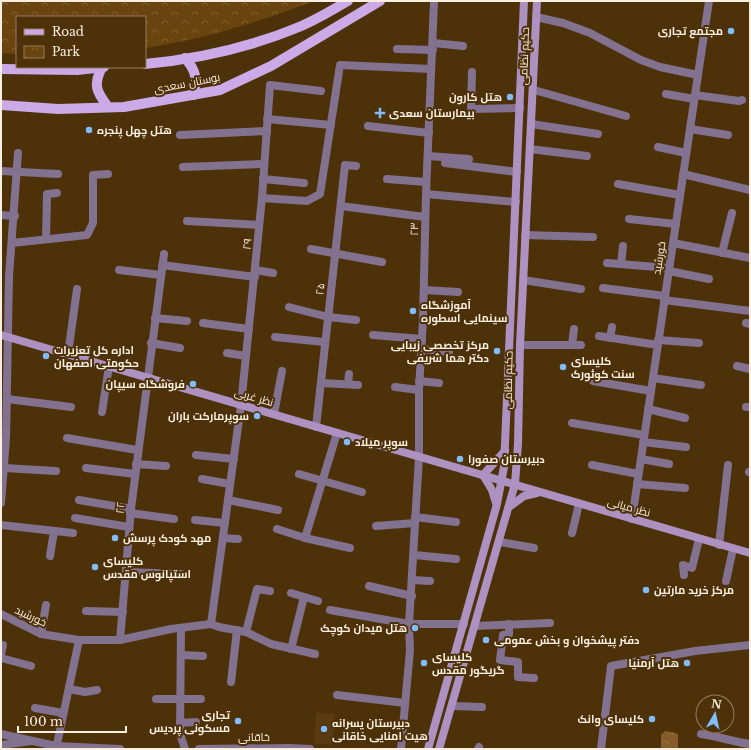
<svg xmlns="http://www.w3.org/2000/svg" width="751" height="750" font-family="'Libre Baskerville',Cairo,serif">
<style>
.built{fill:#593b0f}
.forest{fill:url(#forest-crowns)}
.park{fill:url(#park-crowns)}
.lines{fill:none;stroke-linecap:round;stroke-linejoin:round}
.minor{stroke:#82718f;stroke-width:8}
.tertiary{stroke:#82718f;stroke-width:8}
.secondary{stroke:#ac91c1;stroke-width:8}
.primary{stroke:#cca9e7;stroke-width:10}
.poi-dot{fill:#81bdfa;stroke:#4d3109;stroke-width:1.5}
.labels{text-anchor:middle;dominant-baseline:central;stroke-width:4;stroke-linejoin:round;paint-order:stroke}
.poi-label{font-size:11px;font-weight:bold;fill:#fbefe2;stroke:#4d3109;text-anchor:start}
.street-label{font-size:11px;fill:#fbefe2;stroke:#4d3109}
</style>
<defs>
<pattern id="forest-crowns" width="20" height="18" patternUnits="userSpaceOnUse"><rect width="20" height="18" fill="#865d29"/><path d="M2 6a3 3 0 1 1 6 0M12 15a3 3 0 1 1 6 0" fill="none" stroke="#987548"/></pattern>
<pattern id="park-crowns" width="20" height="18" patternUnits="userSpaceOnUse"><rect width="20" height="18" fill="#69440f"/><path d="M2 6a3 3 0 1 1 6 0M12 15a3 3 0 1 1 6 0" fill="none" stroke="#7f5f32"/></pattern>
</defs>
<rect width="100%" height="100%" fill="#4d3109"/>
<polygon class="built" points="316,713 335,714 332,745 314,744"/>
<polygon class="forest" points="665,731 676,733 678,735 678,749 661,749 661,735"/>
<path class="park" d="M1,1H314C259,22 204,39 145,48V17H17V54L1,53Z"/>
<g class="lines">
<g class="minor">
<polyline points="536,17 563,23 590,33 641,60 660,67 698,75"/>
<polyline points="433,43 463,46"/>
<polyline points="397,49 433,50"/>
<polyline points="472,72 471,109 520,108"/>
<polyline points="534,90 626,116"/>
<polyline points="666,94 694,99"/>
<polyline points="695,95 739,101 742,100"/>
<polyline points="452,98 472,98"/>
<polyline points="267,119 331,125"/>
<polyline points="531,124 598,134"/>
<polyline points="368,126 429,133"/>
<polyline points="690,129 728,135"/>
<polyline points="180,135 267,131"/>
<polyline points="658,147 686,153"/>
<polyline points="530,149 587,156"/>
<polyline points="428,156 469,159"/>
<polyline points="445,163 517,172"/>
<polyline points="183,167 264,164"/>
<polyline points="1,171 58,174"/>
<polyline points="683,174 750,190"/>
<polyline points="263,179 304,183"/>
<polyline points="387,179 426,182"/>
<polyline points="618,184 680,195"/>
<polyline points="426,194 516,202"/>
<polyline points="262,198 307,201 320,194 340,65 431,69"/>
<polyline points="341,206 425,217"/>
<polyline points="1,215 15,216"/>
<polyline points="629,219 676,224"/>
<polyline points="187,221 259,225"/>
<polyline points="525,235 593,237"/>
<polyline points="46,239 47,194 57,193"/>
<polyline points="12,243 87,235 93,223 93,175 108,174"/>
<polyline points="673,243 750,258"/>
<polyline points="311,249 382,262"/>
<polyline points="722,253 732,213"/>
<polyline points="607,263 669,268"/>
<polyline points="621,264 623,246"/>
<polyline points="162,265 255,277"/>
<polyline points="119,270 161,275"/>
<polyline points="255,270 273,273"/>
<polyline points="669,271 709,279"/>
<polyline points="523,280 581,289"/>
<polyline points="603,288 665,296"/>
<polyline points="424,290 458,292"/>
<polyline points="664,300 750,311"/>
<polyline points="289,307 328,317 356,320"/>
<polyline points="155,318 187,321"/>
<polyline points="203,323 249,329"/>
<polyline points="746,323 750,324"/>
<polyline points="373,335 422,339"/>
<polyline points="599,336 658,345"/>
<polyline points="275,337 324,342"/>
<polyline points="610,338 612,327"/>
<polyline points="658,340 699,343"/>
<polyline points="151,343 180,348"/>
<polyline points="520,345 581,345"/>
<polyline points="572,345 574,329"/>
<polyline points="421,349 449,352"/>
<polyline points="227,353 246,356"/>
<polyline points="68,354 77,289"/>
<polyline points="737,366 750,369"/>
<polyline points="653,378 701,385"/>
<polyline points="419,381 439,383"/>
<polyline points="593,381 651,391"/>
<polyline points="321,383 358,385"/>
<polyline points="348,384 349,374"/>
<polyline points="395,387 419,390"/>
<polyline points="7,399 71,407"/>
<polyline points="746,407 750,407"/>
<polyline points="648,409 685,418"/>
<polyline points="102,412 109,366"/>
<polyline points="274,414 282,371"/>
<polyline points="572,423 644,435"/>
<polyline points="316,427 345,165 356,166"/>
<polyline points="67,438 137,450"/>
<polyline points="643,442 686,447"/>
<polyline points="196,455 234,459"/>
<polyline points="641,459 669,464"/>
<polyline points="136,464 166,466"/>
<polyline points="592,465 638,474"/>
<polyline points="4,468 56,471"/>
<polyline points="86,468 135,474"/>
<polyline points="749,472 750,472"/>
<polyline points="299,474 362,492"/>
<polyline points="202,479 230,484"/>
<polyline points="637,484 685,488"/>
<polyline points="79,500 131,509"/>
<polyline points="228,500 278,510"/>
<polyline points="1,503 6,439 9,276 18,153"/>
<polyline points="130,513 174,519"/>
<polyline points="415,517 456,522"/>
<polyline points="75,518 129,527"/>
<polyline points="195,520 225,523"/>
<polyline points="1,525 73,533"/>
<polyline points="376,526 415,523"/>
<polyline points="277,529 305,538 350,548"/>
<polyline points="572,533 579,504"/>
<polyline points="223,538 238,539"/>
<polyline points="305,538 337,433"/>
<polyline points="500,542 534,548"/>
<polyline points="719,545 728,465"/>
<polyline points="414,555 456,559"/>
<polyline points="50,556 54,531"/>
<polyline points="126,572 181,574"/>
<polyline points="684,575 683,565 692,568 699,539"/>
<polyline points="413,580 430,581"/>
<polyline points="726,581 733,549"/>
<polyline points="369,586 412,596"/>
<polyline points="291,593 318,601"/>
<polyline points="330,610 409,624 464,624"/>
<polyline points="86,611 123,612"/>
<polyline points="1,614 41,634 79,640 120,640 171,629 211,624 219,627 246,632 271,644 315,654"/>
<polyline points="211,624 241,405 262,198 270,85 321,91"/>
<polyline points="509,624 509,634 503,635 500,660 518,662 518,677 534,678"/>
<polyline points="475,626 550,623"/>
<polyline points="181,628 180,734 185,749"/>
<polyline points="246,632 257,589 270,591"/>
<polyline points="41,634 46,605"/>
<polyline points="120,640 131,509 164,254"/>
<polyline points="1,645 3,645 1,654"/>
<polyline points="291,649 304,597"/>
<polyline points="181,655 203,656"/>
<polyline points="1,658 31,666"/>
<polyline points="231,682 237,630"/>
<polyline points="69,689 85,692 97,690"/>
<polyline points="337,695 405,703"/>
<polyline points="156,699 201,699"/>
<polyline points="452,706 482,707"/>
<polyline points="35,708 63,713"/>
<polyline points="180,723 196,722"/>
<path d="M701,734C718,736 733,742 750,744"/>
<polyline points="1,745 32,741"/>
<polyline points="56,749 79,640"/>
<polyline points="401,749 410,650 409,624 419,457 419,390 423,319 426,194 434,1"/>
<polyline points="478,749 479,747"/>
<polyline points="601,749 611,666 695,651 750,645"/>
</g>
<g class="tertiary">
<polyline points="632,519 709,1"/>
<polyline points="1,734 56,746 120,749"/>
<polyline points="199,749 289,748 310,749"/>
</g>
<g class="secondary">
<polyline points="1,335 750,553"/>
<polyline points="483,475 505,451"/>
<polyline points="483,475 492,490 496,503"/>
<polyline points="509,507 524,496 537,493"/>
<polyline points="428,749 497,504 504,467 524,1"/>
<polyline points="439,749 515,484 518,444 520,345 537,1"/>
</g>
<g class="primary">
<path d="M185,58C196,70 198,80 193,95"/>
<path d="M145,64C197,59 251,47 299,27C316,20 332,10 348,1"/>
<path d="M102,67C93,85 96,91 108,107"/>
<polyline points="1,69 77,70 104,67"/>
<polyline points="1,105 58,109 124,107 220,90 271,66 380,1"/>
</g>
</g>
<g class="poi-dot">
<circle cx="731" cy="31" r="4"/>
<circle cx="510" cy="97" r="4"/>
<path d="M378 107h4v4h4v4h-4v4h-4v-4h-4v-4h4z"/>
<circle cx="89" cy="130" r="4"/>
<circle cx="413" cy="311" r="4"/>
<circle cx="497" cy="351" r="4"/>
<circle cx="46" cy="356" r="4"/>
<circle cx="563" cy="367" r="4"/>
<circle cx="193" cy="384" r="4"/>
<circle cx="257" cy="416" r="4"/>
<circle cx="347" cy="442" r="4"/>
<circle cx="460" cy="459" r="4"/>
<circle cx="115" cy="538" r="4"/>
<circle cx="95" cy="567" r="4"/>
<circle cx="646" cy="590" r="4"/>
<circle cx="415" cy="628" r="4"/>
<circle cx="486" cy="640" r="4"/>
<circle cx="424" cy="663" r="4"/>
<circle cx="687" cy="663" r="4"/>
<circle cx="652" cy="719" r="4"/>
<circle cx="238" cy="721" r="4"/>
<circle cx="324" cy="729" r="4"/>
</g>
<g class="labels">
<g class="poi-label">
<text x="723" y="31" text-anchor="end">مجتمع تجاری</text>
<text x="502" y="97" text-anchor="end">هتل کارون</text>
<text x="389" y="113">بیمارستان سعدی</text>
<text x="97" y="130">هتل چهل پنجره</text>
<text x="421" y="305">آموزشگاه<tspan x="421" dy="13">سینمایی اسطوره</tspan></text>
<text x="489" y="345" text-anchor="end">مرکز تخصصی زیبایی<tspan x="489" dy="13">دکتر هما شریفی</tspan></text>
<text x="54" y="350">اداره کل تعزیرات<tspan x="54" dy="13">حکومتی اصفهان</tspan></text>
<text x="571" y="361">کلیسای<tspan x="571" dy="13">سنت کوئورک</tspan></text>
<text x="185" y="384" text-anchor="end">فروشگاه سیپان</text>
<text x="249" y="416" text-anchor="end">سوپرمارکت باران</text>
<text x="355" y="442">سوپر میلاد</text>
<text x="468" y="459">دبیرستان صفورا</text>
<text x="123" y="538">مهد کودک پرسش</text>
<text x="103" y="561">کلیسای<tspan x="103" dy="13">استپانوس مقدس</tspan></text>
<text x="654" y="590">مرکز خرید مارتین</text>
<text x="407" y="628" text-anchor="end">هتل میدان کوچک</text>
<text x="494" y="640">دفتر پیشخوان و بخش عمومی</text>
<text x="432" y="657">کلیسای<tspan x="432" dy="13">گریگور مقدس</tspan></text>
<text x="679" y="663" text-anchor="end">هتل آرمنیا</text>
<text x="230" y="715" text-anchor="end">تجاری<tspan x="230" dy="13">مسکونی پردیس</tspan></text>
<text x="644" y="719" text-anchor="end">کلیسای وانک</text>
<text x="332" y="723">دبیرستان پسرانه<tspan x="332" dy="13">هیت امنایی خاقانی</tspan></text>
</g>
<g class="street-label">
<text transform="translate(524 56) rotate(-88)">حکیم نظامی</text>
<text transform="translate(187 83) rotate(-11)">بوستان سعدی</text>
<text transform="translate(414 229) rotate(-89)">۲۳</text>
<text transform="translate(247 244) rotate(-85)">۲۹</text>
<text transform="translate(659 258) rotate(-81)">خورشید</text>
<text transform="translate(320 289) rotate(-84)">۲۵</text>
<text transform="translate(508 380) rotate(-89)">حکیم نظامی</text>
<text transform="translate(254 397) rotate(16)">نظر غربی</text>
<text transform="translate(629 507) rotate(16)">نظر میانی</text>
<text transform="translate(120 508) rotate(-85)">۲۲</text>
<text transform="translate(31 616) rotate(25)">خورشید</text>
<text x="254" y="737">خاقانی</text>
</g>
</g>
<rect width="751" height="750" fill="none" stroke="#fbefe2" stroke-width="4"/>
<rect x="16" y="16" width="130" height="52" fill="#4d3109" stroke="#937d60"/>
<rect x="24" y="29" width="20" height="6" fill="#cca9e7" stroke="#937d60"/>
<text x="52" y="36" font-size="12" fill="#fbefe2">Road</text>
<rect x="24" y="46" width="20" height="12" fill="url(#park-crowns)" stroke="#937d60"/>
<text x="52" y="56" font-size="12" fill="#fbefe2">Park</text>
<g transform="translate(715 714) rotate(9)"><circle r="19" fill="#4d3109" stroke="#937d60"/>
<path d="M0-3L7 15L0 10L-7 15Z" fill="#81bdfa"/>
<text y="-6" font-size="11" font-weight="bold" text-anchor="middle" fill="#fbefe2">N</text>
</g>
<path d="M18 726v6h108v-6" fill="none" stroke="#fbefe2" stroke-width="2"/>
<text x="24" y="726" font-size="12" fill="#fbefe2" stroke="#4d3109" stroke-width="3" paint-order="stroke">100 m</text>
</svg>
